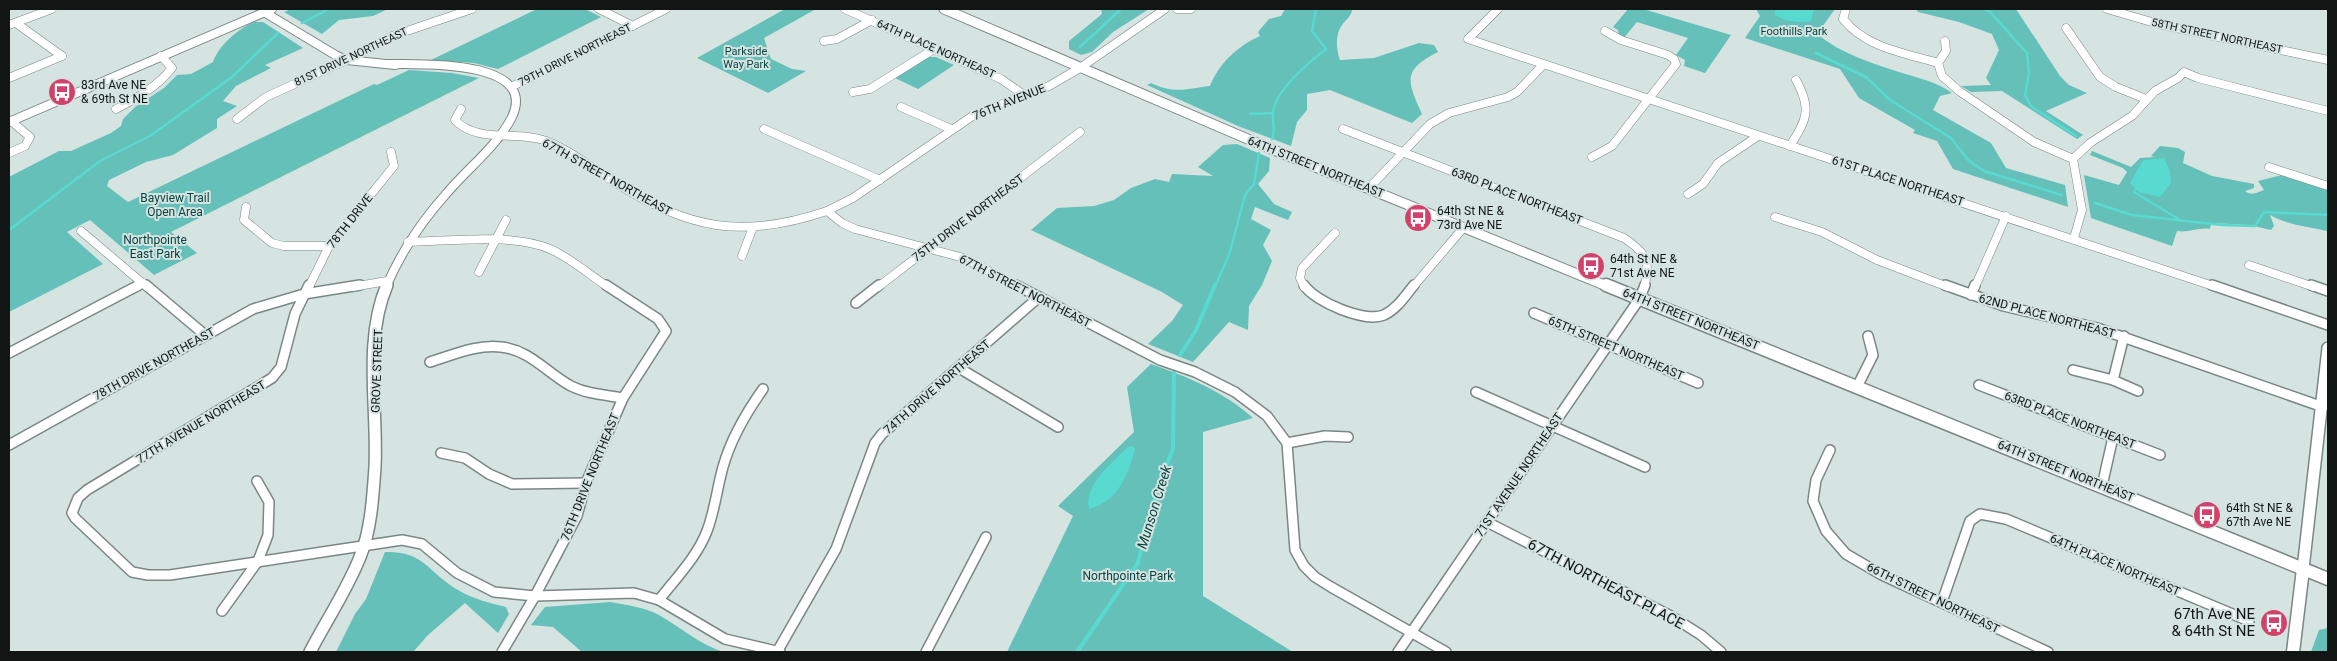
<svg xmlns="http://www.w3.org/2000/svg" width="2337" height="661" font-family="Roboto,sans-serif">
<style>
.green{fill:#64c0b8}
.water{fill:#58dad0}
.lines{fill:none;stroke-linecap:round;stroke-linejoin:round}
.stream-far1{stroke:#58dad0;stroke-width:2.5}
.stream{stroke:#58dad0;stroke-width:4}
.minor-far1-casing{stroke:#7b8785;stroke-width:9}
.minor-casing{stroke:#7b8785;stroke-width:12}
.tertiary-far1-casing{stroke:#7b8785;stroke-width:10}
.tertiary-casing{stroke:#7b8785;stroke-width:14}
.secondary-far1-casing{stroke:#7b8785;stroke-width:11}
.secondary-casing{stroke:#7b8785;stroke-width:15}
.minor-far1{stroke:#fff;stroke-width:8}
.minor{stroke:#fff;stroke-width:9}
.tertiary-far1{stroke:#fff;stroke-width:8}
.tertiary{stroke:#fff;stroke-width:11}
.secondary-far1{stroke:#fff;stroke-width:9}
.secondary{stroke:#fff;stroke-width:12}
.labels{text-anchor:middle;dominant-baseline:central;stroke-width:4;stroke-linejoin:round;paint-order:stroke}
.far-park-label{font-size:11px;fill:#074440;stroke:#d5e3e1}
.far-street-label{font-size:11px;fill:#111615;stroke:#d5e3e1}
.poi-label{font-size:12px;fill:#111615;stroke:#d5e3e1;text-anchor:start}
.street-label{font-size:12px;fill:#111615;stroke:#d5e3e1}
.park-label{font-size:12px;fill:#074440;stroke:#d5e3e1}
.water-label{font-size:14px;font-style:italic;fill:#0b4743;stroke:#d5e3e1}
.near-street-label{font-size:15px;fill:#111615;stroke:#d5e3e1}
.near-poi-label{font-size:15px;fill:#111615;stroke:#d5e3e1;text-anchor:end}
</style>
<rect width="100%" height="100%" fill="#d5e3e1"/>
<g class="green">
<polygon points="291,9 388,9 373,16 339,20 322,34 284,12"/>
<polygon points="537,9 585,9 601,17 498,69 474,63 431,60"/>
<polygon points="785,9 816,9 764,38 771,59 792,69 806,71 768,93 697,58"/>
<polygon points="1101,9 1149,9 1113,32 1092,52 1081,55 1069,49 1069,41 1102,14"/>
<path d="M1285,9H1352C1352,16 1346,19 1342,25C1335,35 1336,49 1340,60L1374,58L1419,43L1434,45L1438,52C1402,70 1407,81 1422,114L1412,123L1330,90L1307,94V110L1297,122L1291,146L1238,126L1147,85L1151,83C1174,94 1185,89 1210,86C1219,63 1238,46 1260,36L1258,32L1269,19L1281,16Z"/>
<polygon points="1628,9 1643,9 1731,35 1705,73 1684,66 1685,60 1676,55 1688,38 1637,22 1623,39 1619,35 1618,30 1613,27"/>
<path d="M1756,9H1835L1817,34C1842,54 1871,63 1902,73C1919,78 1937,82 1952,93L1940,96L1933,110L1991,143L2006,168L2065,185L2068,207L1953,169L1937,141L1913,133L1915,130L1859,98L1840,69L1745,38L1760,16Z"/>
<polygon points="1916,9 2016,9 2060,76 2069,85 2087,93 2046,111 2083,135 2077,139 2002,91 1971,92 1961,86 1991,85 1986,78 1999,50 1992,34 1959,22 1918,12"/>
<path d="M254,22H263L303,48L265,65L271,68L236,86L223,101L237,106L217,119V128L173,155L146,162L109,180L107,186L128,202L374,84L377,85L409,70L452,73L479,78L171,232L197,253L154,275L90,220L67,232L103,264L9,312V177L59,151H71L111,133L121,126L123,119L135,107L164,88L177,75L191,74L213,62C219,45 238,29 254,22Z"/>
<polygon points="928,57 936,57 954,65 918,89 895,78"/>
<polygon points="1237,144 1270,158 1269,171 1258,184 1274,204 1292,212 1288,220 1255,207 1251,219 1271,230 1263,245 1272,261 1262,285 1249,306 1248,330 1229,322 1193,362 1148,344 1172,321 1183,305 1162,292 1031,230 1057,208 1094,206 1114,200 1131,188 1155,179 1169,182 1172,174 1213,176 1198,167 1223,145"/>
<path d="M2160,146L2178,148L2185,152L2183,163L2212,176L2254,184V188L2245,191C2251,196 2257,193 2264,190L2258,181L2286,174L2328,185L2327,231C2307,226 2287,225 2270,215L2274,226L2271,230L2249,225L2211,223L2210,229C2198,227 2189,233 2177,231L2172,246L2091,218L2084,175L2119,185L2127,172L2123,168L2090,155L2092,151L2131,167L2140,158L2155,157L2151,156Z"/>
<path d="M1151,364C1188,377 1223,391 1253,418L1203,432V596L1293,652H1007L1073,516L1058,506L1134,432L1127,387Z"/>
<path d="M385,552C425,551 427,572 458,590C473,599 490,603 506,607L509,614L498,633L465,603L428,635L413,652H336L355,614L366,599Z"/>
<path d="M610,602C627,605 644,607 659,615C680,627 699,644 723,652H582L553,627L531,625L545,607Z"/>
<polygon points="2328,628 2328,652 2311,652 2319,630"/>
</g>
<g class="water">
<path d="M1775,9H1814L1811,21C1798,23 1786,22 1775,15Z"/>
<polygon points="2164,158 2170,171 2171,183 2160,197 2139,192 2130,183 2143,160"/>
<path d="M1133,446L1135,450C1127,476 1119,501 1089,509C1084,484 1112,463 1128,447Z"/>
</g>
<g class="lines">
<g class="stream-far1">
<polyline points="1984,9 1990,12 2027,53 2029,73 2025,95 2031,106 2076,136"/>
<polyline points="302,23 329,9"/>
<polyline points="1080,47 1121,9"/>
<polyline points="1816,53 1866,77 1890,100 1951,138 1968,160 1984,171 2062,195"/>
<polyline points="1250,114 1273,113"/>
<path d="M1272,139C1276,129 1272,122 1273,112C1276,90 1309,62 1326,49L1312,31L1316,9"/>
<polyline points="2138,185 2134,192 2180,220"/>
<polyline points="2095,203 2132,215 2222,225 2255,226 2264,212 2328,215"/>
<polyline points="9,230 100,161 150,136 232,77 278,33"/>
<polyline points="1215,287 1230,252 1245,195 1254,184 1259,153"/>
</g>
<g class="stream">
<polyline points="1180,355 1196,330 1215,285"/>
<polyline points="1077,652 1138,563 1157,488 1173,449 1174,373"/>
</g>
<g class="minor-far1-casing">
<g id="minor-far1">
<polyline points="599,9 633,26"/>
<polyline points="845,9 1001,79 1024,95"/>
<polyline points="1177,9 1191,9"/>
<polyline points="1498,9 1468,39 2216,287"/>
<path d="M1846,9L1843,19C1866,48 1905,53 1938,63L1942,76L1959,91L2034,142L2073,159"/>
<polyline points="2107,9 2162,25 2328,60"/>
<polyline points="16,23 62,56"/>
<polyline points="9,25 52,9"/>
<polyline points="2066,28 2100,77 2116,87 2146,99"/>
<polyline points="824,41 837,39 872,20"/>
<polyline points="1938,63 1946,51 1945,41"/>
<polyline points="9,78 62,56"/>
<polyline points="511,87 666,9"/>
<polyline points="853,92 870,89 934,49"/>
<polyline points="901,107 951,129"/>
<path d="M116,109C137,98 157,87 172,68L161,56"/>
<path d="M461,109L455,120C478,144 517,130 546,141C570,150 592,168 614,182C689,229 741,240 827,211L842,223L855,229L964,258L1019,287"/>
<polyline points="237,119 266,97 347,60 392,36 472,9"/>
<polyline points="764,129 880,180"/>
<path d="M1343,129L1624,238C1645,252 1652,261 1644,287"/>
<path d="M1790,146C1807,119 1812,109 1796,80"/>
<polyline points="9,153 25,146 30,137 11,121"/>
<polyline points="1592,157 1612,146 1676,64 1674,59 1668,55 1621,40 1605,31"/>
<polyline points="2269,167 2328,186"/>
<polyline points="1369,188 1430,124 1449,113 1508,97 1517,92 1543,65"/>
<polyline points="1688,194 1703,184 1718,163 1758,136"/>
<polyline points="246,207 244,220 272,243 284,246 329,246"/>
<polyline points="827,211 853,198 974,115 1049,86 1080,68 1165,9"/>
<polyline points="1775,217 1822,232 1877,260 1948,287"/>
<polyline points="81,231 147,287"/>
<polyline points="2074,238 2082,210 2073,159 2090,143 2132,116 2155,91 2178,78 2184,72 2198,78 2328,111"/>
<path d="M408,242C448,241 512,233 550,249C569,257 590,275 608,287"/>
<polyline points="742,256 753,227"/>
<polyline points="2249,265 2314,287"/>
<polyline points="479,272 506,220"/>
<polyline points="136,287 143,283"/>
<polyline points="309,287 329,246 394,166 391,152"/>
<polyline points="352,287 387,281"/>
<polyline points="878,287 1080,132"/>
<polyline points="1304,287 1300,278 1302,268 1335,233"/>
<polyline points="1413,287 1464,227"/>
<polyline points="1975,287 2006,216"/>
</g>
</g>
<g class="minor-casing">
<g id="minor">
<polyline points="146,285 205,335"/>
<polyline points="309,285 295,314 281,367 272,378 87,490 78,498 72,513 75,518 132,572 148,575 170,575 402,540 422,544 457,573 494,592 535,596 634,593 659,600 725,639 780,652"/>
<polyline points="1016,285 1160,360 1195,372 1235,392 1267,416 1287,443 1295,550 1304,566 1315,577 1331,587 1446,652"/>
<path d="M1304,285C1315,302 1365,323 1384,315C1397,309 1405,296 1414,285"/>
<polyline points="1945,285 2004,306 2097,328 2323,407"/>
<polyline points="2212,285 2328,325"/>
<polyline points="2311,285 2328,291"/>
<polyline points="1971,295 1975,285"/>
<polyline points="856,303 879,285"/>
<polyline points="1534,313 1698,383"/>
<polyline points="9,353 139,285"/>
<path d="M430,362C453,355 477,344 501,347C530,350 547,373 571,386C587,394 605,395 623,398"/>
<polyline points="959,368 1058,427"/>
<polyline points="2073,370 2113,380 2138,391"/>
<polyline points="2113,380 2124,336"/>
<polyline points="1979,385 2160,455"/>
<polyline points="1857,387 1873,355 1868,336"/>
<polyline points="1476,392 1645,467"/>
<polyline points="1287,443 1325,436 1348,437"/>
<polyline points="9,445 253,309 304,294 360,285"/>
<polyline points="1830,450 1816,480 1813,501 1826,531 1846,554 1882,575 2048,652"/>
<polyline points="441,453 465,458 489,474 512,484 586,483"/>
<polyline points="2102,486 2113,437"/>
<polyline points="1487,522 1671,616 1701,635 1721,652"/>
<path d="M659,600C676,578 697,557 707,531C715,510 717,488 723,467C731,438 746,413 763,389"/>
<polyline points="1942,602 1970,521 1980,514 2006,519 2249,621"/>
<polyline points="222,611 258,561 268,535 269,502 257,481"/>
<polyline points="502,652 535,596 577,516 586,483 623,398 666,331 658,319 606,285"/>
<polyline points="777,652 836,549 875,443 882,434 1039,297"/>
<polyline points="926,652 986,537"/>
<polyline points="1398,652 1640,298 1645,285"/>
</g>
</g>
<g class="tertiary-far1-casing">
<g id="tertiary-far1">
<polyline points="264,12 337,56 347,60 395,65"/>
<polyline points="9,122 272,9"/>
<path d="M386,287C401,252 421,222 446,194C467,169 496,147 511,119C542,59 419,64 389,64"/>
</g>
</g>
<g class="tertiary-casing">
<g id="tertiary">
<polyline points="2303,569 2328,348"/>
<path d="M310,652C326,621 347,590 360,557C371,531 373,496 375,467C378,409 363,341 387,285"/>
</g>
</g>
<g class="secondary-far1-casing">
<polyline id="secondary-far1" points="944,9 1264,146 1609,287"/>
</g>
<g class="secondary-casing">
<g id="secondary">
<polyline points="1606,285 2328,579"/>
<polyline points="2293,652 2303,569"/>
</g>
</g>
<use href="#minor-far1" class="minor-far1"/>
<use href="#minor" class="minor"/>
<use href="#tertiary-far1" class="tertiary-far1"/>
<use href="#tertiary" class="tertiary"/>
<use href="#secondary-far1" class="secondary-far1"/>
<use href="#secondary" class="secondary"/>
</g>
<defs>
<g id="bus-disc" transform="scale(1.4375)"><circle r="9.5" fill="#d04269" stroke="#d5e3e1"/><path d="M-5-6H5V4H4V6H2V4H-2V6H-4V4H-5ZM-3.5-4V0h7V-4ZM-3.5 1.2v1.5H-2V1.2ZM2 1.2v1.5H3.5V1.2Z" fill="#fff"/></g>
</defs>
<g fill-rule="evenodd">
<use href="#bus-disc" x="62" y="92"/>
<use href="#bus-disc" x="1418" y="218"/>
<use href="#bus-disc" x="1591" y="266"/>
<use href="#bus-disc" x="2207" y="515"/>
<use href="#bus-disc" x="2274" y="623"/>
</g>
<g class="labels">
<g class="far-park-label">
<text x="1794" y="31">Foothills Park</text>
<text x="746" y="51">Parkside<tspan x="746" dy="13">Way Park</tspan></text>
</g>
<g class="far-street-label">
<text transform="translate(2217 36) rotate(12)">58TH STREET NORTHEAST</text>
<text transform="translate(936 49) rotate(24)">64TH PLACE NORTHEAST</text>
<text transform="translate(575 55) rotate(-27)">79TH DRIVE NORTHEAST</text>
<text transform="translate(351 57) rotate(-25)">81ST DRIVE NORTHEAST</text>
</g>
<g class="poi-label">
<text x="81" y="85">83rd Ave NE<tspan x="81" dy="14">&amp; 69th St NE</tspan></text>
<text x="1437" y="211">64th St NE &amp;<tspan x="1437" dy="14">73rd Ave NE</tspan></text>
<text x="1610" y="259">64th St NE &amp;<tspan x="1610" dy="14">71st Ave NE</tspan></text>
<text x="2226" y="508">64th St NE &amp;<tspan x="2226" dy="14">67th Ave NE</tspan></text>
</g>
<g class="street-label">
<text transform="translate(1009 102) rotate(-22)">76TH AVENUE</text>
<text transform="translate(1316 167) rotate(22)">64TH STREET NORTHEAST</text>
<text transform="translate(607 177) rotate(29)">67TH STREET NORTHEAST</text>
<text transform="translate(1898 181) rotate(18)">61ST PLACE NORTHEAST</text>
<text transform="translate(1517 196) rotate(21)">63RD PLACE NORTHEAST</text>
<text transform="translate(968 218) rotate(-37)">75TH DRIVE NORTHEAST</text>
<text transform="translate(350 221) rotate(-52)">78TH DRIVE</text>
<text transform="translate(1025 291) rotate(27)">67TH STREET NORTHEAST</text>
<text transform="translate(2047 316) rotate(15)">62ND PLACE NORTHEAST</text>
<text transform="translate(1691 319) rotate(22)">64TH STREET NORTHEAST</text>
<text transform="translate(1616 348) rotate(23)">65TH STREET NORTHEAST</text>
<text transform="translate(154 364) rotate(-29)">78TH DRIVE NORTHEAST</text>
<text transform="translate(377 371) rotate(-88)">GROVE STREET</text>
<text transform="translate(937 387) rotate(-41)">74TH DRIVE NORTHEAST</text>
<text transform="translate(2070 420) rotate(21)">63RD PLACE NORTHEAST</text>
<text transform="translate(201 422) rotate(-31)">77TH AVENUE NORTHEAST</text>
<text transform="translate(2066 471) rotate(22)">64TH STREET NORTHEAST</text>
<text transform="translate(1519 475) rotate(-56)">71ST AVENUE NORTHEAST</text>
<text transform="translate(590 477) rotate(-68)">76TH DRIVE NORTHEAST</text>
<text transform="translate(2115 565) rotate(23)">64TH PLACE NORTHEAST</text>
<text transform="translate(1933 598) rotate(26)">66TH STREET NORTHEAST</text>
</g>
<g class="park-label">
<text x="175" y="198">Bayview Trail<tspan x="175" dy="14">Open Area</tspan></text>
<text x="155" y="240">Northpointe<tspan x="155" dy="14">East Park</tspan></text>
<text x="1128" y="576">Northpointe Park</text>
</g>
<g class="water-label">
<text transform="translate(1154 507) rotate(-73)">Munson Creek</text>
</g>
<g class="near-street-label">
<text transform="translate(1606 584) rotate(28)">67TH NORTHEAST PLACE</text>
</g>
<g class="near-poi-label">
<text x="2255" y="614">67th Ave NE<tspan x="2255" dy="17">&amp; 64th St NE</tspan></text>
</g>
</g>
<rect width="2337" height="661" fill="none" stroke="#111615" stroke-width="20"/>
</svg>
